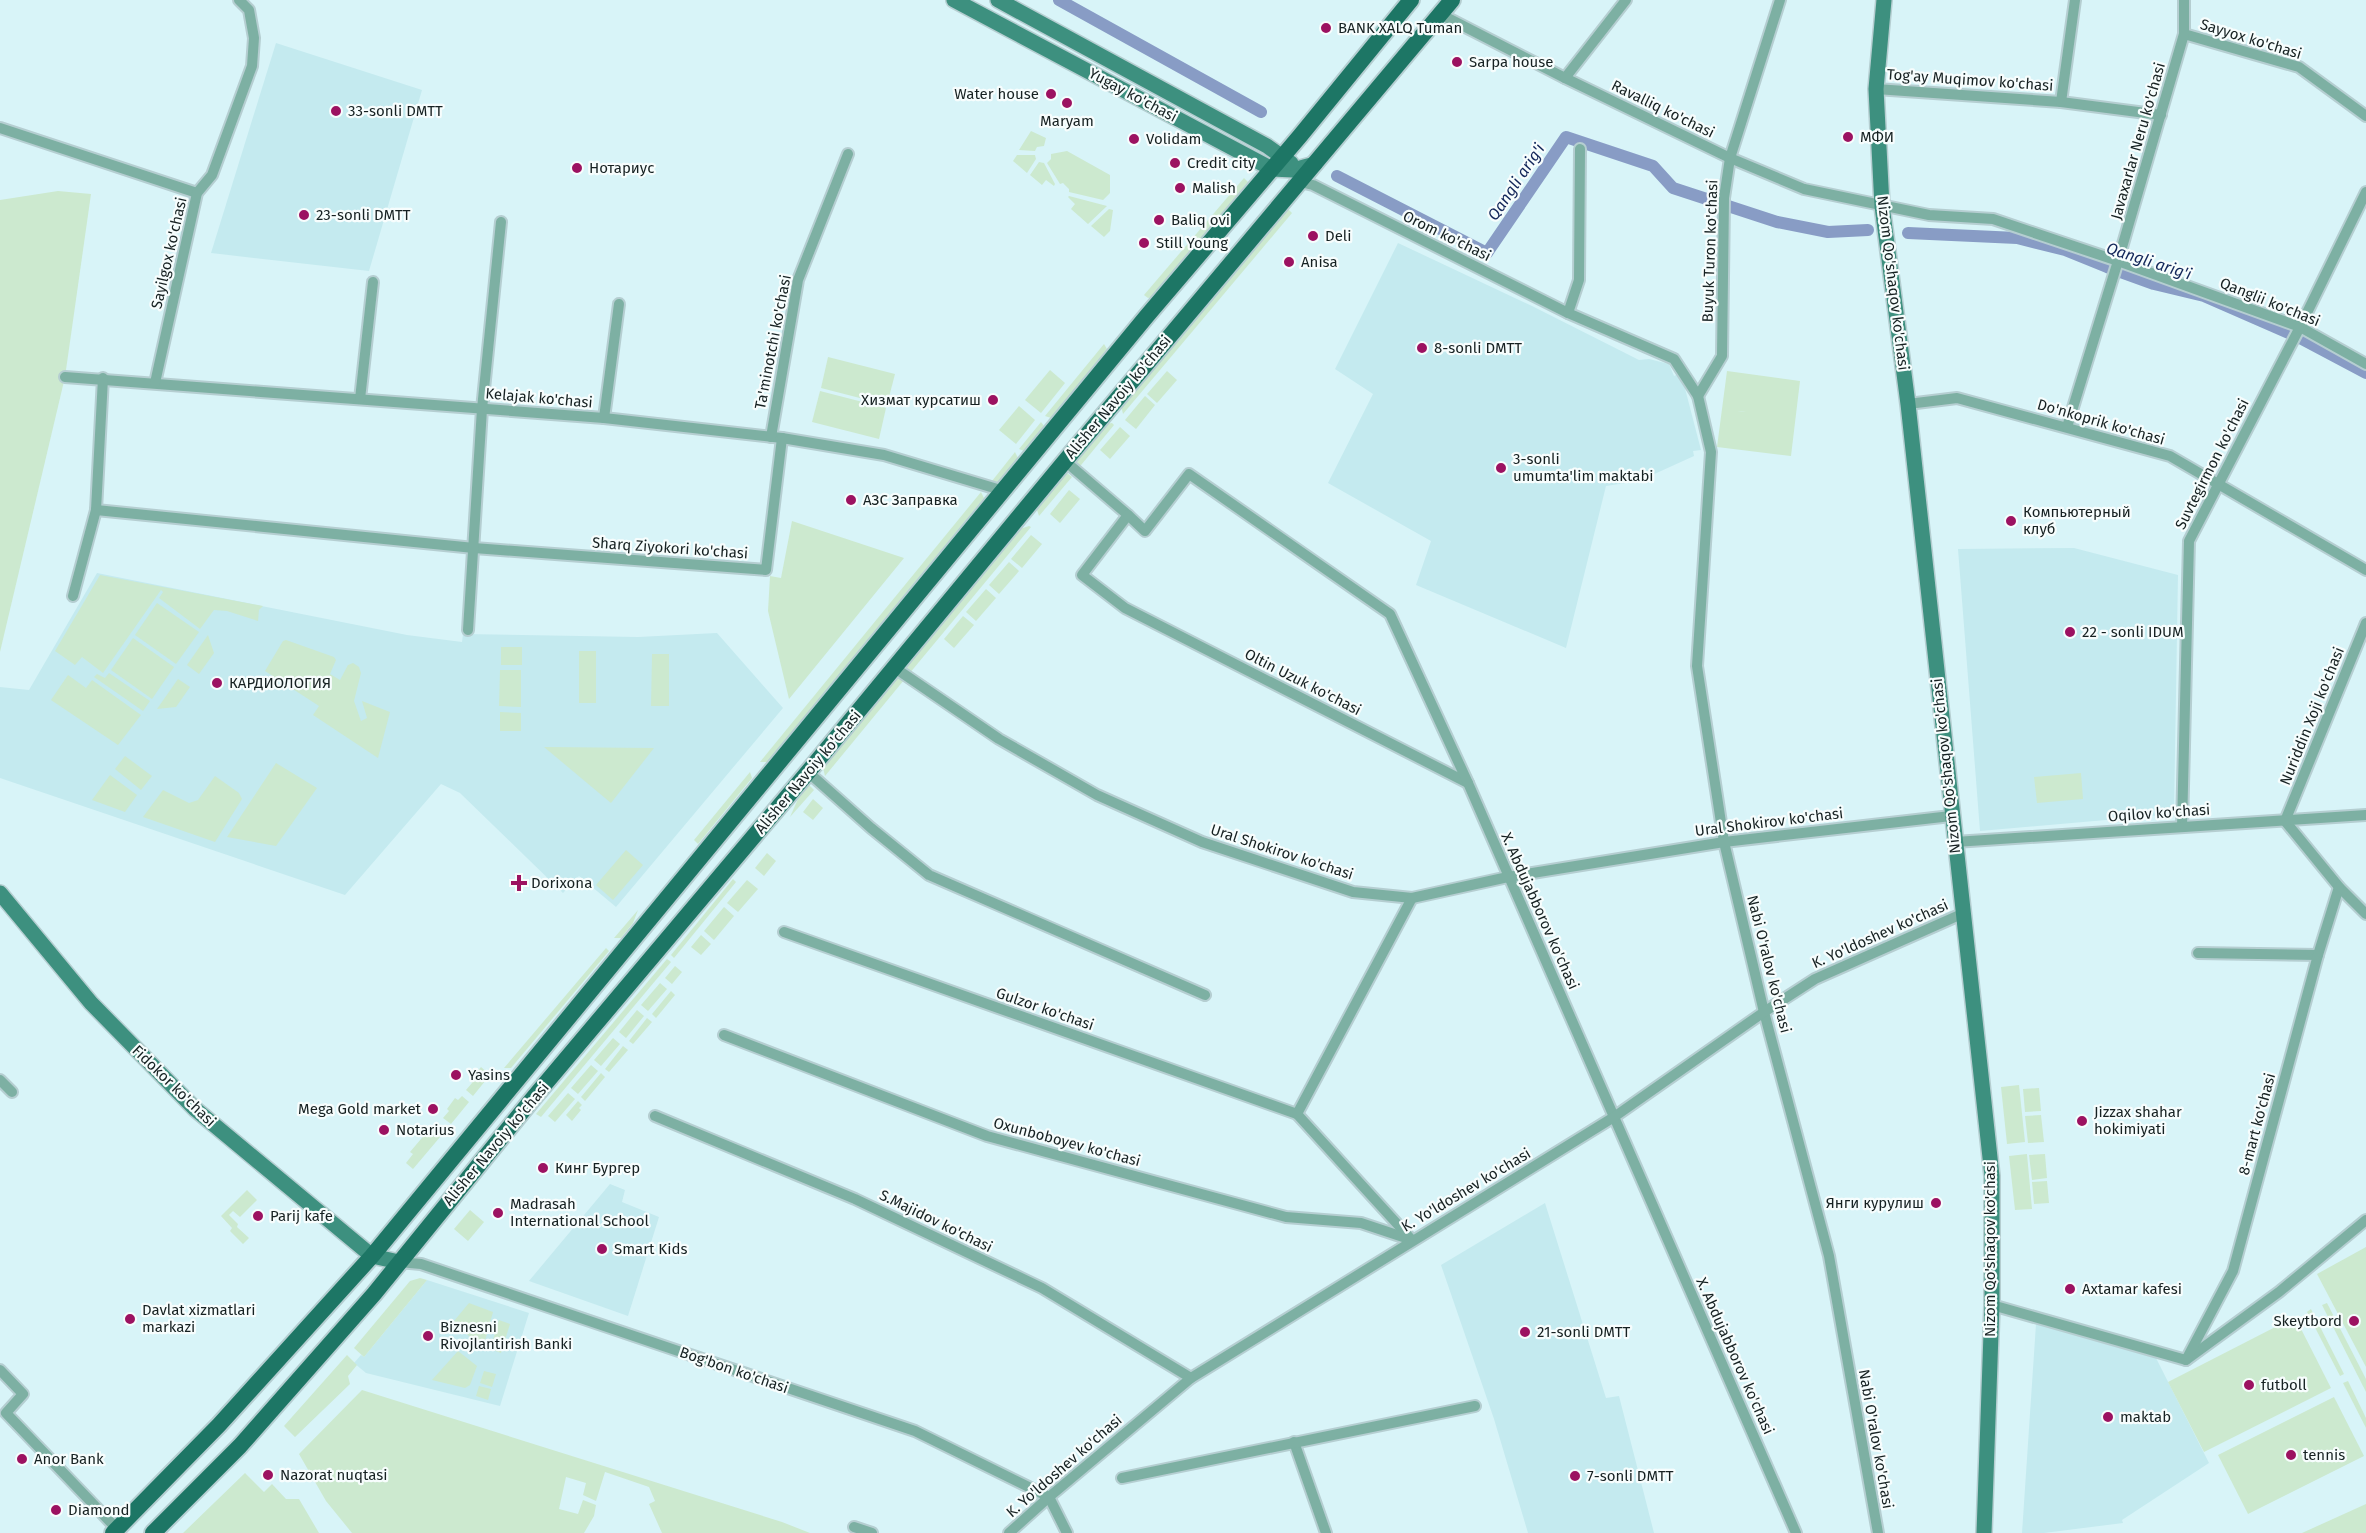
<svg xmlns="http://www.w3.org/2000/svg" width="2366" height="1533" font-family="'Fira Sans',sans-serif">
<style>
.built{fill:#c4eaef}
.green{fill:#cce9cf}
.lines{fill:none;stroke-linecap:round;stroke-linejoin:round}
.canal{stroke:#889cc5;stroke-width:12}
.street-casing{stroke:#b5ced1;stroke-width:14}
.secondary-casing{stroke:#b5ced1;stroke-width:18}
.primary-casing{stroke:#b5ced1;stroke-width:20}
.street{stroke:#7db0a3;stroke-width:10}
.secondary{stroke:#3d907f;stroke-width:15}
.primary{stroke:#1d7665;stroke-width:16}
.poi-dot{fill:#9c1261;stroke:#f7fdfd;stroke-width:2}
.labels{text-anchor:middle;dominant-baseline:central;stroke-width:4.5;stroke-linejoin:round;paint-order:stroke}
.poi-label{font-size:15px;fill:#162122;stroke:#f7fdfd;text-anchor:start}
.street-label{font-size:15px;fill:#162122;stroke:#f7fdfd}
.water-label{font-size:16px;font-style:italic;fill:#122659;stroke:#f7fdfd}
</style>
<rect width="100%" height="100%" fill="#d8f4f8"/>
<g class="built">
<polygon points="276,43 422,90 369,271 211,253"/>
<polygon points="1398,243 1532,306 1639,360 1649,359 1669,364 1674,376 1681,373 1701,450 1693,451 1694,456 1639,481 1606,486 1566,648 1416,585 1431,541 1328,483 1373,394 1335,369"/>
<polygon points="2074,548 2178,575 2174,814 1980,831 1958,549"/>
<polygon points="97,573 407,635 462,642 463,634 638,637 717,633 783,708 616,907 579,876 563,893 460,793 441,784 345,895 0,778 0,687 29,690"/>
<polygon points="610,1184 625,1190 622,1202 659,1217 628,1316 529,1281"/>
<polygon points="1545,1203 1606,1398 1619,1396 1654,1533 1528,1533 1494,1419 1441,1265"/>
<polygon points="427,1280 529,1313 500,1406 366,1373 354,1363 361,1355 364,1357"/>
<polygon points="2036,1324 2155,1356 2209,1463 2122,1520 2123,1523 2044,1533 2022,1533"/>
</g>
<g class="green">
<polygon points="1031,131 1046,138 1044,146 1037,147 1035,151 1019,150"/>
<polygon points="1067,151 1110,175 1110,193 1103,200 1069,192 1069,189 1063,183 1060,184 1047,163 1051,159 1051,154"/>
<polygon points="1017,155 1035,155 1036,159 1027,173 1013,161"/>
<polygon points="1039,162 1044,163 1055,184 1054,186 1046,180 1042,185 1030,175"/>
<polygon points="1244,178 1248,182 1152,297 1148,298 1144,295"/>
<polygon points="58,191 91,194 65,377 0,652 0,200"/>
<polygon points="1069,196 1107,206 1088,224 1071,209 1075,204 1068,197"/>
<polygon points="1287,208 1292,213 1123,414 1121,406"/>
<polygon points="1109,209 1113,210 1110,231 1104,237 1091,226"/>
<polygon points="1104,344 1107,349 1051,418 1045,416"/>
<polygon points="828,357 895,374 887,405 821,388"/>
<polygon points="1050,370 1065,383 1041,413 1025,400"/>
<polygon points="1167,371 1177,380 1157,403 1147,394"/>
<polygon points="1727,371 1800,381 1791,456 1717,447 1722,409 1746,412 1722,409"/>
<polygon points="820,391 886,408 879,439 812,422"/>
<polygon points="1145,396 1155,405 1136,429 1125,420"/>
<polygon points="1019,406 1035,420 1016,444 999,430"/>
<polygon points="1041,422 1044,426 1024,451 1019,449"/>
<polygon points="1112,423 1114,425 1077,470 1075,462 1106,424"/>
<polygon points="1120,427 1130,436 1110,459 1100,450"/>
<polygon points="1015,452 1018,458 998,482 992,481"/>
<polygon points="1067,473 1072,477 1039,516 1037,510"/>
<polygon points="1069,490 1080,499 1060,523 1050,514"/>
<polygon points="981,492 984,498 767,762 760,762"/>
<polygon points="792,521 904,558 789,699 768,611 770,576 781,578"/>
<polygon points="1029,526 1031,527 909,674 904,670 1020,529"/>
<polygon points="1031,535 1042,544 1022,568 1011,559"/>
<polygon points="1009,562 1019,571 999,594 989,585"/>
<polygon points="100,575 263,606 259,610 258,621 227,611 214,610 200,629 159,598 163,592 161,590 103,673 82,657 75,665 55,651"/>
<polygon points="986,589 996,598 976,621 966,612"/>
<polygon points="157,603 199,632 176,664 135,635"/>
<polygon points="963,616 974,625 954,648 944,639"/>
<polygon points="208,635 214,653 199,674 187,665"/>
<polygon points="133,638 174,667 152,699 111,670"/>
<polygon points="286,640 334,657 336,660 330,674 340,680 348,665 353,663 359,667 361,673 354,701 361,721 367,718 362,701 390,712 378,758 313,715 319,706 265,671 283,641"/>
<rect x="501" y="647" width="21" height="18"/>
<rect x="579" y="651" width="17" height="52"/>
<polygon points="652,654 669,654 669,706 651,706"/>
<polygon points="500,670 521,670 521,707 499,706"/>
<polygon points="109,673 150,701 143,711 94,677 97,674 105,678"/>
<polygon points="68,675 86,688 92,680 141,715 118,745 51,700"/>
<polygon points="899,676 904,680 825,776 823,768"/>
<polygon points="178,679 190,687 176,707 157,709"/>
<polygon points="500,712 521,713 521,731 500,731"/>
<polygon points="544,747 654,748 611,803"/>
<polygon points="125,756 152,776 141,790 115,769"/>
<polygon points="276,763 317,788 276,846 227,837"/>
<polygon points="750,772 752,778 698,844 694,840"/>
<polygon points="2081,773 2083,799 2037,803 2034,777"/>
<polygon points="110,775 137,795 125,812 92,800"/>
<polygon points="215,776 239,793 242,799 215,842 143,817 163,790 189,803 198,800"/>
<polygon points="809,785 814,790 790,817 798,799"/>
<polygon points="813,799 823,808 813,820 803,812"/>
<polygon points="626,850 643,865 613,900 596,885"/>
<polygon points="767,853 776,861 764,876 755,868"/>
<polygon points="733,879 736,882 674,958 671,955"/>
<polygon points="747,880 758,889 738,912 727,903"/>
<polygon points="724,907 734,916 714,940 704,931"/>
<polygon points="638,910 633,923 621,938 614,938"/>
<polygon points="701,935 711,944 701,955 691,947"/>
<polygon points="606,948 609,951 511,1068 504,1068"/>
<polygon points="667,959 671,962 541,1117 536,1114"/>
<polygon points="675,966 682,972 672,984 665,978"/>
<polygon points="660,983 667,989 648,1011 641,1005"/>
<polygon points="671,991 675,995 656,1018 652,1014"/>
<polygon points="637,1010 644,1016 626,1038 619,1032"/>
<polygon points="647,1018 652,1022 633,1044 629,1041"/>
<polygon points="613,1038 620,1044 601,1066 594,1060"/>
<polygon points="623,1046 628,1050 609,1072 605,1069"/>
<polygon points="591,1065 598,1071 578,1094 571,1088"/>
<polygon points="481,1067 490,1075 473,1096 466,1090 472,1083 470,1080"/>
<polygon points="601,1073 605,1077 585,1101 581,1097"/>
<polygon points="2019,1085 2025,1142 2007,1144 2001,1087"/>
<polygon points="2039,1088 2041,1111 2025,1112 2023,1089"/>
<polygon points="568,1093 575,1099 555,1122 548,1116"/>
<polygon points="462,1096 469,1102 451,1124 443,1118 449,1111 447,1109 455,1098 458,1100"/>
<polygon points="578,1101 582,1105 579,1108 581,1110 572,1121 566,1115"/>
<polygon points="2041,1115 2044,1142 2028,1143 2025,1116"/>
<polygon points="438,1123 446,1130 413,1169 406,1163 413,1154 410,1152 432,1126 435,1128"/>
<polygon points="2027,1154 2032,1209 2015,1210 2009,1156"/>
<polygon points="2045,1154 2047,1178 2032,1180 2029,1155"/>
<polygon points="2047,1181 2049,1203 2034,1204 2032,1182"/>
<polygon points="247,1190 257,1200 240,1217 233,1211 229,1215 238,1224 237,1227 249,1238 243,1244 230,1231 232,1228 221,1216"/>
<polygon points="470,1210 484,1222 468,1241 454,1229"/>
<polygon points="2366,1247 2366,1367 2317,1274"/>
<polygon points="420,1278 427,1280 364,1357 354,1348 410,1281"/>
<polygon points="469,1303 493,1312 483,1348 462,1330 464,1327 460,1324 457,1327 454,1321"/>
<polygon points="2327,1303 2366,1379 2366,1392 2322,1305"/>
<polygon points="2311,1309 2344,1374 2340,1376 2307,1312"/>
<polygon points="2295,1317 2331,1388 2204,1452 2168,1382"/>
<polygon points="499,1320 510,1324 501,1353 490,1349"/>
<polygon points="458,1351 477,1366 470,1385 465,1388 432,1380"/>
<polygon points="347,1355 357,1365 348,1376 350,1384 295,1437 284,1426"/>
<polygon points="484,1371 496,1374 492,1387 480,1383"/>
<polygon points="2348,1381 2366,1418 2366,1428 2343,1383"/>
<polygon points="479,1386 491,1389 488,1400 476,1396"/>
<polygon points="362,1390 782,1522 810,1533 662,1533 649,1504 655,1501 649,1487 605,1472 596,1501 583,1495 586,1483 566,1477 559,1509 578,1514 583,1500 596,1505 594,1516 584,1533 352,1533 326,1501 299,1454"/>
<polygon points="2334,1397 2364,1456 2248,1514 2218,1455"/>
<polygon points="245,1473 264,1492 272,1484 286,1499 299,1499 319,1533 183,1533"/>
<polygon points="2366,1504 2366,1533 2302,1533"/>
</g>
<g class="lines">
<g class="canal">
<polyline points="1059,0 1261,112"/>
<polyline points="1337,176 1487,253 1566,137 1653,166 1673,188 1777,222 1828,232 1868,230"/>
<polyline points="1908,233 2017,238 2065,250 2107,267 2154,284 2204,296 2300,338 2366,373"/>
</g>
<g class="street-casing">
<g id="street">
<polyline points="1440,14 1565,78 1730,158 1804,189 1929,215 1993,219 2118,261 2300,327 2366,364"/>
<polyline points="2184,34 2299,67 2366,116"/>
<polyline points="1565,78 1626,0"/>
<polyline points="1876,89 2061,102 2161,115"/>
<polyline points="2061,102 2075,0"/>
<polyline points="0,128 197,193"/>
<polyline points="1300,182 1313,185 1568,313 1674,359 1698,396 1711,452 1697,666 1724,842 1764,1012 1829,1256 1878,1533"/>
<polyline points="1568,313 1579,280 1580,149"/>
<polyline points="65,377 604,418 782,438 884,455 1004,491"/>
<polyline points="155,383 197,193 212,175 252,66 254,38 249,10 239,0"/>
<polyline points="1698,396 1722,356 1724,198 1730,158 1780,0"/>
<polyline points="360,399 373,282"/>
<polyline points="1908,404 1957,398 2170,456 2366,570"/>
<polyline points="604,418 619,304"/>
<polyline points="2067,427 2118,261 2184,34 2184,0"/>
<polyline points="771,437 798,280 848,154"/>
<polyline points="1065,461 1128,515 1082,575 1125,608 1468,783"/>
<polyline points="96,510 474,548 766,570 782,438"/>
<polyline points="1128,515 1145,531 1189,474 1390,614 1468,783 1796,1533"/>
<polyline points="73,596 96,510 103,378"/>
<polyline points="2366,623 2285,821 2339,887 2366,914"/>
<polyline points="468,630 482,409 501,222"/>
<polyline points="895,668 999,739 1097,795 1202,842 1353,892 1412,898 1508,877 1724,842 1951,816"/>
<polyline points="808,772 871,828 929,875 1205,995"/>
<polyline points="2182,827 2189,541 2300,327 2366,192"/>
<polyline points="1955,842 2366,815"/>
<polyline points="784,932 1297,1114 1410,1238"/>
<polyline points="2198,953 2318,955"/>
<polyline points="724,1035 987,1136 1286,1217 1361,1223 1412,1240"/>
<polyline points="0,1080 12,1092"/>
<polyline points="1297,1114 1412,898"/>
<polyline points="655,1116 855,1199 1042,1288 1191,1378"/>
<polyline points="399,1262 421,1264 915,1431 1049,1497 1067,1533"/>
<polyline points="1992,1305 2186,1360 2279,1292 2366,1220"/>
<polyline points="2186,1360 2233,1271 2318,955 2339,887"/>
<polyline points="0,1370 23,1394 6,1413 117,1529"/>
<polyline points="1294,1442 1326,1533"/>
<polyline points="1122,1478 1475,1406"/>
<polyline points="854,1527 872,1533"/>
<polyline points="1009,1533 1049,1497 1191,1378 1614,1117 1764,1012 1815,979 1964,913"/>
</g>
</g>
<g class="secondary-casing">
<g id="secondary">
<polyline points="954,0 1272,169 1293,170 1315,164"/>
<polyline points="998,0 1267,146 1291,163"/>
<polyline points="1884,0 1876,89 1882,206 1908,404 1992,1176 1992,1305 1984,1533"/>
<polyline points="0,893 91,1003 195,1109 372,1256 399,1262"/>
</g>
</g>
<g class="primary-casing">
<g id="primary">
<polyline points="113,1533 219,1425 372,1256 1146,317 1300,136 1411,0"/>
<polyline points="153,1533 240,1446 374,1294 534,1097 808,772 1065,461 1452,0"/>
</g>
</g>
<use href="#street" class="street"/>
<use href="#secondary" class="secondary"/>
<use href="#primary" class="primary"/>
</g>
<g class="poi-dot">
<circle cx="1326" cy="28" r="6"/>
<circle cx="1457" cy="62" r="6"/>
<circle cx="1051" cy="94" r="6"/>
<circle cx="1067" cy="103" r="6"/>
<circle cx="336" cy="111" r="6"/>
<circle cx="1848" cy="137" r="6"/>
<circle cx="1134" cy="139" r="6"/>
<circle cx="1175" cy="163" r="6"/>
<circle cx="577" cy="168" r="6"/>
<circle cx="1180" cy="188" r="6"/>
<circle cx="304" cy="215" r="6"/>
<circle cx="1159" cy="220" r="6"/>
<circle cx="1313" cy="236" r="6"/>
<circle cx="1144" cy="243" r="6"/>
<circle cx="1289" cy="262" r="6"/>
<circle cx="1422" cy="348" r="6"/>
<circle cx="993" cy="400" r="6"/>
<circle cx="1501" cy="468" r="6"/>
<circle cx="851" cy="500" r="6"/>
<circle cx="2011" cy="521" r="6"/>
<circle cx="2070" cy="632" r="6"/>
<circle cx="217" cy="683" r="6"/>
<path d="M516 874h6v6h6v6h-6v6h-6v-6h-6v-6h6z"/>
<circle cx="456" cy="1075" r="6"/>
<circle cx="433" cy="1109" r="6"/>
<circle cx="2082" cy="1121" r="6"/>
<circle cx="384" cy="1130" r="6"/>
<circle cx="543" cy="1168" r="6"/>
<circle cx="1936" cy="1203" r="6"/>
<circle cx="498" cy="1213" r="6"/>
<circle cx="258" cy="1216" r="6"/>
<circle cx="602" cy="1249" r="6"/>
<circle cx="2070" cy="1289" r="6"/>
<circle cx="130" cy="1319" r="6"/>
<circle cx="2354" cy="1321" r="6"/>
<circle cx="1525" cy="1332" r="6"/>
<circle cx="428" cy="1336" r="6"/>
<circle cx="2249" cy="1385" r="6"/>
<circle cx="2108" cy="1417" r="6"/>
<circle cx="2291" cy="1455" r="6"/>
<circle cx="22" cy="1459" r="6"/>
<circle cx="268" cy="1475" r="6"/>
<circle cx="1575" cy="1476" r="6"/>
<circle cx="56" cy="1510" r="6"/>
</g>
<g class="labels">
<g class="poi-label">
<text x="1338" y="28">BANK XALQ Tuman</text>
<text x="1469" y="62">Sarpa house</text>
<text x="1039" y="94" text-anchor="end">Water house</text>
<text x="348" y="111">33-sonli DMTT</text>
<text x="1067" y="121" text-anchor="middle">Maryam</text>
<text x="1860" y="137">МФИ</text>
<text x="1146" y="139">Volidam</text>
<text x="1187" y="163">Credit city</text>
<text x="589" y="168">Нотариус</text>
<text x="1192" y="188">Malish</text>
<text x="316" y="215">23-sonli DMTT</text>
<text x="1171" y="220">Baliq ovi</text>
<text x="1325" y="236">Deli</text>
<text x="1156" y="243">Still Young</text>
<text x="1301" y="262">Anisa</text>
<text x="1434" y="348">8-sonli DMTT</text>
<text x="981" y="400" text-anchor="end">Хизмат курсатиш</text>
<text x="1513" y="459">3-sonli<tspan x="1513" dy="17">umumta'lim maktabi</tspan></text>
<text x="863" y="500">АЗС Заправка</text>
<text x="2023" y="512">Компьютерный<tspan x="2023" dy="17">клуб</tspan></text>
<text x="2082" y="632">22 - sonli IDUM</text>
<text x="229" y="683">КАРДИОЛОГИЯ</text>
<text x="531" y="883">Dorixona</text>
<text x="468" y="1075">Yasins</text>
<text x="421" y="1109" text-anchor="end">Mega Gold market</text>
<text x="2094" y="1112">Jizzax shahar<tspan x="2094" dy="17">hokimiyati</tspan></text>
<text x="396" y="1130">Notarius</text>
<text x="555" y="1168">Кинг Бургер</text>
<text x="1924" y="1203" text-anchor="end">Янги курулиш</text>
<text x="510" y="1204">Madrasah<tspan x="510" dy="17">International School</tspan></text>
<text x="270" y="1216">Parij kafe</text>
<text x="614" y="1249">Smart Kids</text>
<text x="2082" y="1289">Axtamar kafesi</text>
<text x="142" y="1310">Davlat xizmatlari<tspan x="142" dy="17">markazi</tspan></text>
<text x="2342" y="1321" text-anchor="end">Skeytbord</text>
<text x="440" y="1327">Biznesni<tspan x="440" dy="17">Rivojlantirish Banki</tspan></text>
<text x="1537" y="1332">21-sonli DMTT</text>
<text x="2261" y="1385">futboll</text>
<text x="2120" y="1417">maktab</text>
<text x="2303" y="1455">tennis</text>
<text x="34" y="1459">Anor Bank</text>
<text x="280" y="1475">Nazorat nuqtasi</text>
<text x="1587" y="1476">7-sonli DMTT</text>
<text x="68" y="1510">Diamond</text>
</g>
<g class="street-label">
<text transform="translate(2251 39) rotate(17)">Sayyox ko'chasi</text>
<text transform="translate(1970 80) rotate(4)">Tog'ay Muqimov ko'chasi</text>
<text transform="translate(1133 95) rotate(28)">Yugay ko'chasi</text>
<text transform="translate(1663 109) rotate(26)">Ravalliq ko'chasi</text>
<text transform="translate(2138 141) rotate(-74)">Javaxarlar Neru ko'chasi</text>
<text transform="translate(1447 236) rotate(26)">Orom ko'chasi</text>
<text transform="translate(1710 251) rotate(-88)">Buyuk Turon ko'chasi</text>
<text transform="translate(169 253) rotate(-77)">Sayilgox ko'chasi</text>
<text transform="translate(1893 283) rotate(83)">Nizom Qo'shaqov ko'chasi</text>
<text transform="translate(2270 302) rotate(22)">Qanglii ko'chasi</text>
<text transform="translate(773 342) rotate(-79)">Ta'minotchi ko'chasi</text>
<text transform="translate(1118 397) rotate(-50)">Alisher Navoiy ko'chasi</text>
<text transform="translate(539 398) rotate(5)">Kelajak ko'chasi</text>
<text transform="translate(2101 422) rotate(16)">Do'nkoprik ko'chasi</text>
<text transform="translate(2212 464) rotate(-63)">Suvtegirmon ko'chasi</text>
<text transform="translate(670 548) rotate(4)">Sharq Ziyokori ko'chasi</text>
<text transform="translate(1303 682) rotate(27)">Oltin Uzuk ko'chasi</text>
<text transform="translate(2312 716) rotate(-68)">Nuriddin Xoji ko'chasi</text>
<text transform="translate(1946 766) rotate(-96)">Nizom Qo'shaqov ko'chasi</text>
<text transform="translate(808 772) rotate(-50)">Alisher Navoiy ko'chasi</text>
<text transform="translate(2159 813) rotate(-4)">Oqilov ko'chasi</text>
<text transform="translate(1769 822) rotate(-7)">Ural Shokirov ko'chasi</text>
<text transform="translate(1282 852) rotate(18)">Ural Shokirov ko'chasi</text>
<text transform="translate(1540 911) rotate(66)">X. Abdujabborov ko'chasi</text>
<text transform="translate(1880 934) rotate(-24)">K. Yo'ldoshev ko'chasi</text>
<text transform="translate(1769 964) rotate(76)">Nabi O'ralov ko'chasi</text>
<text transform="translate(1045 1009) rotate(19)">Gulzor ko'chasi</text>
<text transform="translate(174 1086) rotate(44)">Fidokor ko'chasi</text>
<text transform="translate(2257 1124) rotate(-75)">8-mart ko'chasi</text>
<text transform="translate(1067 1142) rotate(15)">Oxunboboyev ko'chasi</text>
<text transform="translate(496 1144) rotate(-50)">Alisher Navoiy ko'chasi</text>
<text transform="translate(1466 1190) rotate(-31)">K. Yo'ldoshev ko'chasi</text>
<text transform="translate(936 1221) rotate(26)">S.Majidov ko'chasi</text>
<text transform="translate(1990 1249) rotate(-90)">Nizom Qo'shaqov ko'chasi</text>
<text transform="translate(1735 1356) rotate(66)">X. Abdujabborov ko'chasi</text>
<text transform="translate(734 1370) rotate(19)">Bog'bon ko'chasi</text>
<text transform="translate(1876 1439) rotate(80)">Nabi O'ralov ko'chasi</text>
<text transform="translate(1064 1466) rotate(-41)">K. Yo'ldoshev ko'chasi</text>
</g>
<g class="water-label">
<text transform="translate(1516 182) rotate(-56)">Qangli arig'i</text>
<text transform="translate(2149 261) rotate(18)">Qangli arig'i</text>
</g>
</g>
</svg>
